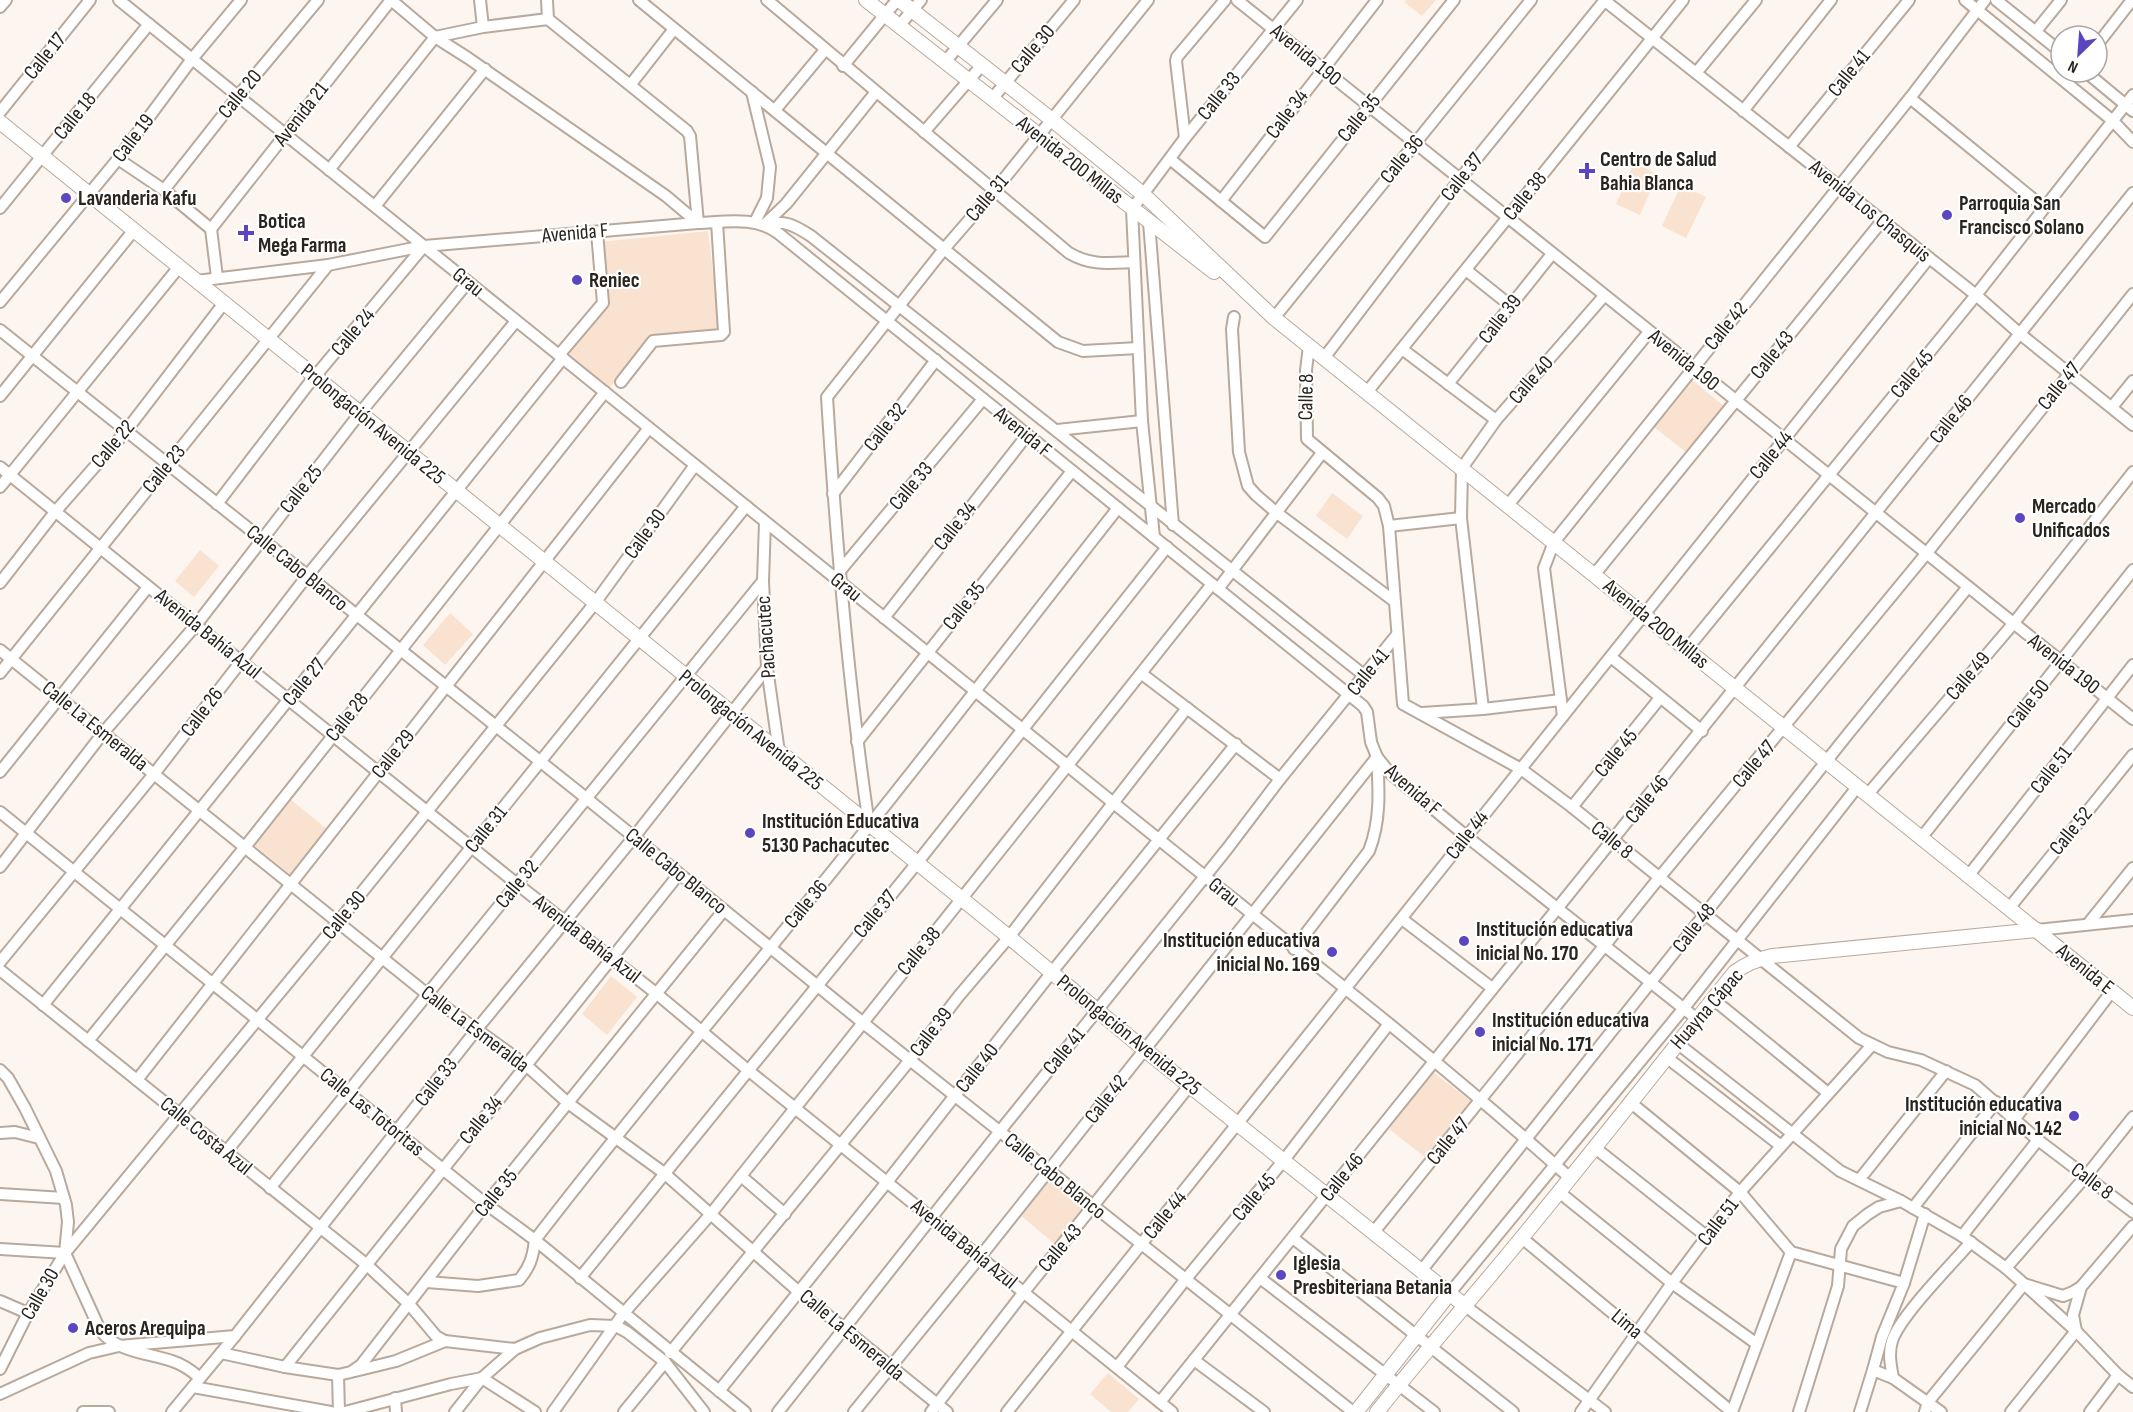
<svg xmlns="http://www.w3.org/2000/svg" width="2133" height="1412" font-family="'Sofia Sans Condensed',sans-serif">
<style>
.green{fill:#f9e3d0}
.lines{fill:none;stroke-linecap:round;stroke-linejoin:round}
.minor-casing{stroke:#b8a99c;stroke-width:14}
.major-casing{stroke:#b8a99c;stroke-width:16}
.minor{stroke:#fff;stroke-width:10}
.major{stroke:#fff;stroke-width:14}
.poi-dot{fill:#5c46bf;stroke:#fff;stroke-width:2}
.labels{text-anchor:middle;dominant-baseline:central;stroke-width:4.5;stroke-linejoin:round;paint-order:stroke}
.street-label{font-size:21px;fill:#2a241e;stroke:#fff}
.poi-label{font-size:21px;font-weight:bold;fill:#2a241e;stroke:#fff;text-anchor:start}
</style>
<rect width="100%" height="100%" fill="#fdf6f0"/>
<g class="green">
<polygon points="1406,0 1436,0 1422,16 1404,2"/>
<polygon points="1634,163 1658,174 1640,215 1616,204"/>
<polygon points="1681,185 1706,197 1686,238 1662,226"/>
<polygon points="708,231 720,330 648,339 607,391 564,355 606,303 600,242"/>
<polygon points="1692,380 1725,407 1687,453 1654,427"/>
<polygon points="1332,493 1363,516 1347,539 1316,516"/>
<polygon points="200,550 219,566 194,597 175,581"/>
<polygon points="450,613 473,634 445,665 423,645"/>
<polygon points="290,799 327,829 290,874 254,845"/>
<polygon points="611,976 637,997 607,1035 582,1014"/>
<polygon points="1433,1072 1473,1103 1426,1158 1389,1129"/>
<polygon points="1049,1177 1088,1209 1057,1246 1019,1214"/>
<polygon points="1108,1373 1139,1399 1128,1412 1111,1412 1090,1394"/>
</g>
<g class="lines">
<g class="minor-casing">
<g id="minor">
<path d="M119,0L1068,766C1235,903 1409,1033 1570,1178"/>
<polyline points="391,0 435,37 468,58 666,196 698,223"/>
<polyline points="480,0 483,27"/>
<polyline points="547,0 548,19"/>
<polyline points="639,0 1058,342 1083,351 1138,348"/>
<path d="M767,0L1069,253C1091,266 1109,263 1134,262"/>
<polyline points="1237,0 2133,719"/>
<polyline points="1604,0 1976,295 2019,333 2133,425"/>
<polyline points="1965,0 2113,121 2133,142"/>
<polyline points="1996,0 2061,52"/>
<polyline points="0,7 6,0"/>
<polyline points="899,26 921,0"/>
<polyline points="2036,31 2061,0"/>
<polyline points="2097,45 2132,0"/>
<polyline points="945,62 997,0"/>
<polyline points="843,66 897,0"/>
<polyline points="2086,72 2133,111"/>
<polyline points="1696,73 1756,0"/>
<polyline points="631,84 674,29"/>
<polyline points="752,92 770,167 767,198 755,222"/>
<polyline points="1910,98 2044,208"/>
<polyline points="992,99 1074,0"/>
<polyline points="775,110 825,50"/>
<polyline points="1743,111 1831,0"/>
<polyline points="0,112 90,0"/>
<polyline points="924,132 982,65"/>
<polyline points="1185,138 1176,61 1177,57 1225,0"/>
<polyline points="1789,147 1909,0"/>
<polyline points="118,159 164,190 211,229 217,277"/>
<polyline points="1170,159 1265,237 1454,0"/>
<polyline points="329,170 435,37 483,27 548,19 687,131 690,136 698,223"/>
<polyline points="164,190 238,96 318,0"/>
<polyline points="1221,201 1377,0"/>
<polyline points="375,206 485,69"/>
<polyline points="0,208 149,24"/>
<polyline points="1149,222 1173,525"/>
<path d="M765,224C785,220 794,225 811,236L1365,676"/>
<polyline points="765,224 786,204 876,92"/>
<polyline points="211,229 391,0"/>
<polyline points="1466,270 1511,306"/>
<path d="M196,281L328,265L424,246L698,223C726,222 755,216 778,233L1363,706L1367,712L1371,742L1377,757L1389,772L1466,836L1697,1019"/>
<polyline points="0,302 118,159 192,59 241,0"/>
<polyline points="1234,317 1232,329 1239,452 1248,486 1256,495 1277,513 1394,601"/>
<polyline points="1274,318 1531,0"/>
<polyline points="0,330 586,798 862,1022 1353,1412"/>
<polyline points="1309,346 1306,370 1307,439 1378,498 1384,506 1389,526 1403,704 1521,769 1572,807 1859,1038 1888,1052 1921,1060 1975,1085 2038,1140 2133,1212"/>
<polyline points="1402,349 1496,420"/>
<polyline points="559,355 603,303 597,232"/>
<polyline points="1324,358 1460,179 1605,0"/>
<polyline points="621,382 653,341 721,335 724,332 717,222"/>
<polyline points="1448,384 1552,254"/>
<polyline points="1367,392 1683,0"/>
<polyline points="0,396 134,230"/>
<polyline points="2112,407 2133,381"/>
<polyline points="1057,430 1142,421"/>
<polyline points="0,467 517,884 657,994 749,1071 1172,1412"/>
<polyline points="0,487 179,267"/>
<polyline points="833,494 936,360"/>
<polyline points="217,504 307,386 424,246"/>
<polyline points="1508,505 1649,332"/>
<polyline points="765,522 763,581 767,668 779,752"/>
<polyline points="1389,526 1461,518"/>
<polyline points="1154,537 1142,421 1132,209 1185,138 1297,0"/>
<polyline points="839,572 983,399"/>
<polyline points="1594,575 1882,221"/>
<polyline points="0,583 55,512 126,431 224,303"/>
<polyline points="1218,589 1322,453"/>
<polyline points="884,618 1027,435"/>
<polyline points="1687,649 1976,295 2133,95"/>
<polyline points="0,650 427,994 526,1065 568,1103 664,1173 799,1292 947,1412"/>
<polyline points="1611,657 1702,731"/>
<polyline points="0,673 328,265"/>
<polyline points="1142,674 1280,779"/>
<polyline points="1483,709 1561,700"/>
<polyline points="1422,713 1483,709 1461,518 1462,468 1496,420 1604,296"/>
<polyline points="1563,716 1544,568 1554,542 1910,98 1985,0"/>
<polyline points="857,742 1072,471"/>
<polyline points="0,772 148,587"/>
<polyline points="1868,794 2013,624 2133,472"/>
<polyline points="1572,807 1660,698"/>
<polyline points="0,812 486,1204 535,1240 745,1412"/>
<path d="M869,825C848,683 836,541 827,397L944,249L995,190L1148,0"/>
<polyline points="1922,837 2133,570"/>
<polyline points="0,867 103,733 196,625 360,413 468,282"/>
<polyline points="1969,875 2133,665"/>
<polyline points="2010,907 2133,755"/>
<polyline points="1402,919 1492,988"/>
<polyline points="2088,924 2133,868"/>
<polyline points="2037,930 2133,920"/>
<path d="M1294,949L1369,851C1381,820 1379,790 1377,757"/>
<polyline points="0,962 154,774 307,576 516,321"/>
<polyline points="0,970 367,1265 409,1304 436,1336 445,1341 515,1349"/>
<polyline points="1713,999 1828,1093"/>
<polyline points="43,1005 563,358"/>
<polyline points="88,1041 245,847 605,392"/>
<polyline points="1677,1043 1840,1171 1901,1201"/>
<polyline points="1666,1057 1781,1146"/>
<path d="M0,1070L8,1078L25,1108L56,1171L66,1205L68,1222L65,1253L100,1330C116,1352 149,1353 172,1361C182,1364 192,1371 200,1378"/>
<polyline points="137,1080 649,428"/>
<polyline points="1630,1102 1740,1192 1791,1252 1904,1283 1882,1337 1873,1370"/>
<polyline points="2014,1120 2112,991"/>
<polyline points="0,1133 15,1132 39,1138"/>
<polyline points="1594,1147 1706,1236"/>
<polyline points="226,1152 746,506"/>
<polyline points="741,1176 785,1214"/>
<polyline points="1859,1180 1946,1071"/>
<polyline points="270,1188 763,581"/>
<polyline points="1559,1192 1672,1283 1757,1344"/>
<polyline points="0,1194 64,1198"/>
<polyline points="1913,1208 1996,1102"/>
<polyline points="1373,1233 1659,878 1926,554 2133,294"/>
<polyline points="1962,1236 2038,1140"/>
<polyline points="1293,1238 1513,1412"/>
<polyline points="1522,1238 1732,1412"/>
<polyline points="0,1249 65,1253"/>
<polyline points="2006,1268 2086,1176 2133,1117"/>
<polyline points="1421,1271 1848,734 1968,587"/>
<polyline points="580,1278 917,863 1167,547"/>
<polyline points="1260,1278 1434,1412"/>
<path d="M427,1282L478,1286L519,1280C530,1267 533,1257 535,1240C633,1112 738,989 839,863C934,746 1025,626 1118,508"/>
<polyline points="1904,1283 1925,1214"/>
<polyline points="1449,1294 1684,1008 1858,786"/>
<polyline points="0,1301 23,1311 27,1315"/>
<polyline points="1464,1305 1605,1412"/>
<polyline points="221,1353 285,1367 338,1375 351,1372 361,1365 486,1204 724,910"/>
<polyline points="670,1353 910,1060 958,997 1009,937 1187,708"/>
<polyline points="1194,1360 1264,1412"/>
<polyline points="285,1367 679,874"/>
<polyline points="1117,1367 1185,1280 1284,1160 1388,1025"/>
<polyline points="0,1369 27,1315 65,1253 338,922 595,603 695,465"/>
<polyline points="355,1371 396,1361 445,1341"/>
<polyline points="338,1375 339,1412"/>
<polyline points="1893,1378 1941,1412"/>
<polyline points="193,1387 331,1412"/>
<polyline points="719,1391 887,1182 1052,972 1236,744"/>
<polyline points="0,1394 89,1353 119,1346 235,1336"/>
<polyline points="395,1398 396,1412"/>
<polyline points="1160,1402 2133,193"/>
<polyline points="83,1412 109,1412"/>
<polyline points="172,1412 235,1336 477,1029 634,837 767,668"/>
<polyline points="345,1412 451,1384 482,1378 535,1412"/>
<polyline points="455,1412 482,1378 515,1349 540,1338 590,1325 616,1326 627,1332 665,1362 704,1412"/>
<polyline points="553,1412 623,1314 710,1215 1212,584"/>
<polyline points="624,1412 665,1362"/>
<polyline points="778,1412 1000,1131 1227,849 1280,779 1396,636"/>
<polyline points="854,1412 980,1257 1377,757"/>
<polyline points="931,1412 1024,1292 1190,1085"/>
<polyline points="1007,1412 1929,258"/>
<polyline points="1581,1412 1672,1283 1740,1192 1872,1045"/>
<polyline points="1732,1412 1791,1252"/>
<polyline points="1799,1412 1838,1286 1841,1249 1853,1226 1868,1214 1879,1207 1901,1201 1962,1236 2006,1268 2024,1284 2063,1296 2073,1292 2081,1287 2133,1226"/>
<path d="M1860,1412L1873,1370L1893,1378C1891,1366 1888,1354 1892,1341C1900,1316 1952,1264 1971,1242"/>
<polyline points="1925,1412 1928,1402 2024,1284 2076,1331 2118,1375 2133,1387"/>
<polyline points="2011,1412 2076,1331 2073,1315 2081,1287"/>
<polyline points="2090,1412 2118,1375"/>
</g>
</g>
<g class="major-casing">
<g id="major">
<polyline points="866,0 1214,272"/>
<polyline points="899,0 1051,119 1144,195 1274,318 2133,1008"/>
<polyline points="0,122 1009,937 1145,1050 1464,1305"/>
<polyline points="1356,1412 1449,1294"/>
<path d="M1377,1412C1420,1358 1466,1305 1510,1252C1587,1159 1660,1065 1735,972C1747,963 1758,959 1772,956L2037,930"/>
</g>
</g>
<use href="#minor" class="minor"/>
<use href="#major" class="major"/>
</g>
<g class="poi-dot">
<path d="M1584 162h6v6h6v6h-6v6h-6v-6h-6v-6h6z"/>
<circle cx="66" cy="198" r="6"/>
<circle cx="1947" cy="215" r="6"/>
<path d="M243 224h6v6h6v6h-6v6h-6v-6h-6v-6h6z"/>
<circle cx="577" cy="280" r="6"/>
<circle cx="2020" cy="518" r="6"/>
<circle cx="750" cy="833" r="6"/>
<circle cx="1464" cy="941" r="6"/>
<circle cx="1332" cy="952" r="6"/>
<circle cx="1480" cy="1032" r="6"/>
<circle cx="2074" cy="1116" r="6"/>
<circle cx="1281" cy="1275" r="6"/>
<circle cx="73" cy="1328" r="6"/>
</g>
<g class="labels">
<g class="street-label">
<text transform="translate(1033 49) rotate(-50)">Calle 30</text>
<text transform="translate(1306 55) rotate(39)">Avenida 190</text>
<text transform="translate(45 56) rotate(-51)">Calle 17</text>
<text transform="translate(1849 73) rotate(-51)">Calle 41</text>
<text transform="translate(240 94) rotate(-51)">Calle 20</text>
<text transform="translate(1219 96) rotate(-51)">Calle 33</text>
<text transform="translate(301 114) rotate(-52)">Avenida 21</text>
<text transform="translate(1287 114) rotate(-53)">Calle 34</text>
<text transform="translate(75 116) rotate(-51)">Calle 18</text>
<text transform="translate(1359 118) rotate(-51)">Calle 35</text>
<text transform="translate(133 138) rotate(-53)">Calle 19</text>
<text transform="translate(1402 159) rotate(-51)">Calle 36</text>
<text transform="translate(1070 160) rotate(38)">Avenida 200 Millas</text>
<text transform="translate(1462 177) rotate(-52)">Calle 37</text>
<text transform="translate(1525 196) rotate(-51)">Calle 38</text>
<text transform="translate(987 198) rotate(-50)">Calle 31</text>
<text transform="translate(1870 211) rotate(39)">Avenida Los Chasquis</text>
<text transform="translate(575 233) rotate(-5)">Avenida F</text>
<text transform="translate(468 282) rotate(39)">Grau</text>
<text transform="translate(1500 319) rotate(-52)">Calle 39</text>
<text transform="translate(1726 326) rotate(-51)">Calle 42</text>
<text transform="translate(353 332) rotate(-50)">Calle 24</text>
<text transform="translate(1772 355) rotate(-51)">Calle 43</text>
<text transform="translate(1684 360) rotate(39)">Avenida 190</text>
<text transform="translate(1912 374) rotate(-51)">Calle 45</text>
<text transform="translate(1531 380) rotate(-49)">Calle 40</text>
<text transform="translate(2059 386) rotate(-51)">Calle 47</text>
<text transform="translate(1306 397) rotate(-89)">Calle 8</text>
<text transform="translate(1951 419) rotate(-52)">Calle 46</text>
<text transform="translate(373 424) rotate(39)">Prolongación Avenida 225</text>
<text transform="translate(885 427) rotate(-52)">Calle 32</text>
<text transform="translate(1023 432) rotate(39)">Avenida F</text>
<text transform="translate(113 444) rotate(-50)">Calle 22</text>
<text transform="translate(1771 455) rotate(-51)">Calle 44</text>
<text transform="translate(164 469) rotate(-51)">Calle 23</text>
<text transform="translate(911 486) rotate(-50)">Calle 33</text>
<text transform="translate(301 489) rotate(-52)">Calle 25</text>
<text transform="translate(955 526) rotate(-52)">Calle 34</text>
<text transform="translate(645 534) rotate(-54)">Calle 30</text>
<text transform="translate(297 568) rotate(39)">Calle Cabo Blanco</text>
<text transform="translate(846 587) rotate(39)">Grau</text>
<text transform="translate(964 606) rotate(-52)">Calle 35</text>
<text transform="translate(1656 624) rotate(39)">Avenida 200 Millas</text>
<text transform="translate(208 634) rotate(39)">Avenida Bahía Azul</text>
<text transform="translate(766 637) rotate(-94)">Pachacutec</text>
<text transform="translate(2064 664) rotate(38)">Avenida 190</text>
<text transform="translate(1368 672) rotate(-51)">Calle 41</text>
<text transform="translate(1968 676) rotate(-50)">Calle 49</text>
<text transform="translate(304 682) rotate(-51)">Calle 27</text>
<text transform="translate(2028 704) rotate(-52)">Calle 50</text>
<text transform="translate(202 712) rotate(-53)">Calle 26</text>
<text transform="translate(347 717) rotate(-52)">Calle 28</text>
<text transform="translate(95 726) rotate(39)">Calle La Esmeralda</text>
<text transform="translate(751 730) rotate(39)">Prolongación Avenida 225</text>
<text transform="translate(1616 753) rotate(-51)">Calle 45</text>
<text transform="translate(393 754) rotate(-52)">Calle 29</text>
<text transform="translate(1754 764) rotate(-50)">Calle 47</text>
<text transform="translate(2051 770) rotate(-52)">Calle 51</text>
<text transform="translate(1413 790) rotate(41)">Avenida F</text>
<text transform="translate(1647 799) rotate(-51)">Calle 46</text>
<text transform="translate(486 829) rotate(-51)">Calle 31</text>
<text transform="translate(2071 831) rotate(-51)">Calle 52</text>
<text transform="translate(1467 835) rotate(-52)">Calle 44</text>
<text transform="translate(1612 840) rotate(39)">Calle 8</text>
<text transform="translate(676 871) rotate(39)">Calle Cabo Blanco</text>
<text transform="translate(517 884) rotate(-51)">Calle 32</text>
<text transform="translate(1224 892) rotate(39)">Grau</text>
<text transform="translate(806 904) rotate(-51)">Calle 36</text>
<text transform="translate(875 914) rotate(-51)">Calle 37</text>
<text transform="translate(344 915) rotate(-51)">Calle 30</text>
<text transform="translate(1694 928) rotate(-52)">Calle 48</text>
<text transform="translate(587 939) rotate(38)">Avenida Bahía Azul</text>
<text transform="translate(919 951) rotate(-51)">Calle 38</text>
<text transform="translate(2085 969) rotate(39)">Avenida E</text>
<text transform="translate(1707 1009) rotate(-49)">Huayna Cápac</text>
<text transform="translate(475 1029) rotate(37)">Calle La Esmeralda</text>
<text transform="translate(931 1032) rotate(-53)">Calle 39</text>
<text transform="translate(1129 1035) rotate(39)">Prolongación Avenida 225</text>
<text transform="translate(1064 1051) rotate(-51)">Calle 41</text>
<text transform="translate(977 1068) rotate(-52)">Calle 40</text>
<text transform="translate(436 1082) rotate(-52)">Calle 33</text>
<text transform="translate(1106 1099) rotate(-52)">Calle 42</text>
<text transform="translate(372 1112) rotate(39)">Calle Las Totoritas</text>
<text transform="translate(481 1120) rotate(-51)">Calle 34</text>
<text transform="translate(206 1136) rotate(39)">Calle Costa Azul</text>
<text transform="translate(1448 1141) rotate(-51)">Calle 47</text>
<text transform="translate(1055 1176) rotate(39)">Calle Cabo Blanco</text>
<text transform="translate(1342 1177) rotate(-51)">Calle 46</text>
<text transform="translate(2092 1181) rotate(37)">Calle 8</text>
<text transform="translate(496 1193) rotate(-51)">Calle 35</text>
<text transform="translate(1254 1197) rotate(-50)">Calle 45</text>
<text transform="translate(1165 1215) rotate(-51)">Calle 44</text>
<text transform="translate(1718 1222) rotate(-53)">Calle 51</text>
<text transform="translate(964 1244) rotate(39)">Avenida Bahía Azul</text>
<text transform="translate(1060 1248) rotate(-50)">Calle 43</text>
<text transform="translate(40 1294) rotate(-60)">Calle 30</text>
<text transform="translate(1627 1324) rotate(40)">Lima</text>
<text transform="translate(852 1335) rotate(40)">Calle La Esmeralda</text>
</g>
<g class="poi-label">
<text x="1600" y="159">Centro de Salud<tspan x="1600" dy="24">Bahia Blanca</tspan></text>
<text x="78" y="198">Lavanderia Kafu</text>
<text x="1959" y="203">Parroquia San<tspan x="1959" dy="24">Francisco Solano</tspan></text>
<text x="258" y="221">Botica<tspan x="258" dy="24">Mega Farma</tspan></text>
<text x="589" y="280">Reniec</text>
<text x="2032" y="506">Mercado<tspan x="2032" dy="24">Unificados</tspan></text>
<text x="762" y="821">Institución Educativa<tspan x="762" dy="24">5130 Pachacutec</tspan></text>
<text x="1476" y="929">Institución educativa<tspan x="1476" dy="24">inicial No. 170</tspan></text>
<text x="1320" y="940" text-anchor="end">Institución educativa<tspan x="1320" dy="24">inicial No. 169</tspan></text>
<text x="1492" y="1020">Institución educativa<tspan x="1492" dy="24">inicial No. 171</tspan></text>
<text x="2062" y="1104" text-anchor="end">Institución educativa<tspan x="2062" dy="24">inicial No. 142</tspan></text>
<text x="1293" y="1263">Iglesia<tspan x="1293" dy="24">Presbiteriana Betania</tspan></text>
<text x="85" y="1328">Aceros Arequipa</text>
</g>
</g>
<g transform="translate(2079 54) rotate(205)"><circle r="28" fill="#ffffff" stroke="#aaa7a5" stroke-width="1.5"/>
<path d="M0-4.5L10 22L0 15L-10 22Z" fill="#5c46bf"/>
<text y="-9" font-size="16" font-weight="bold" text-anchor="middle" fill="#2a241e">N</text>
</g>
</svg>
